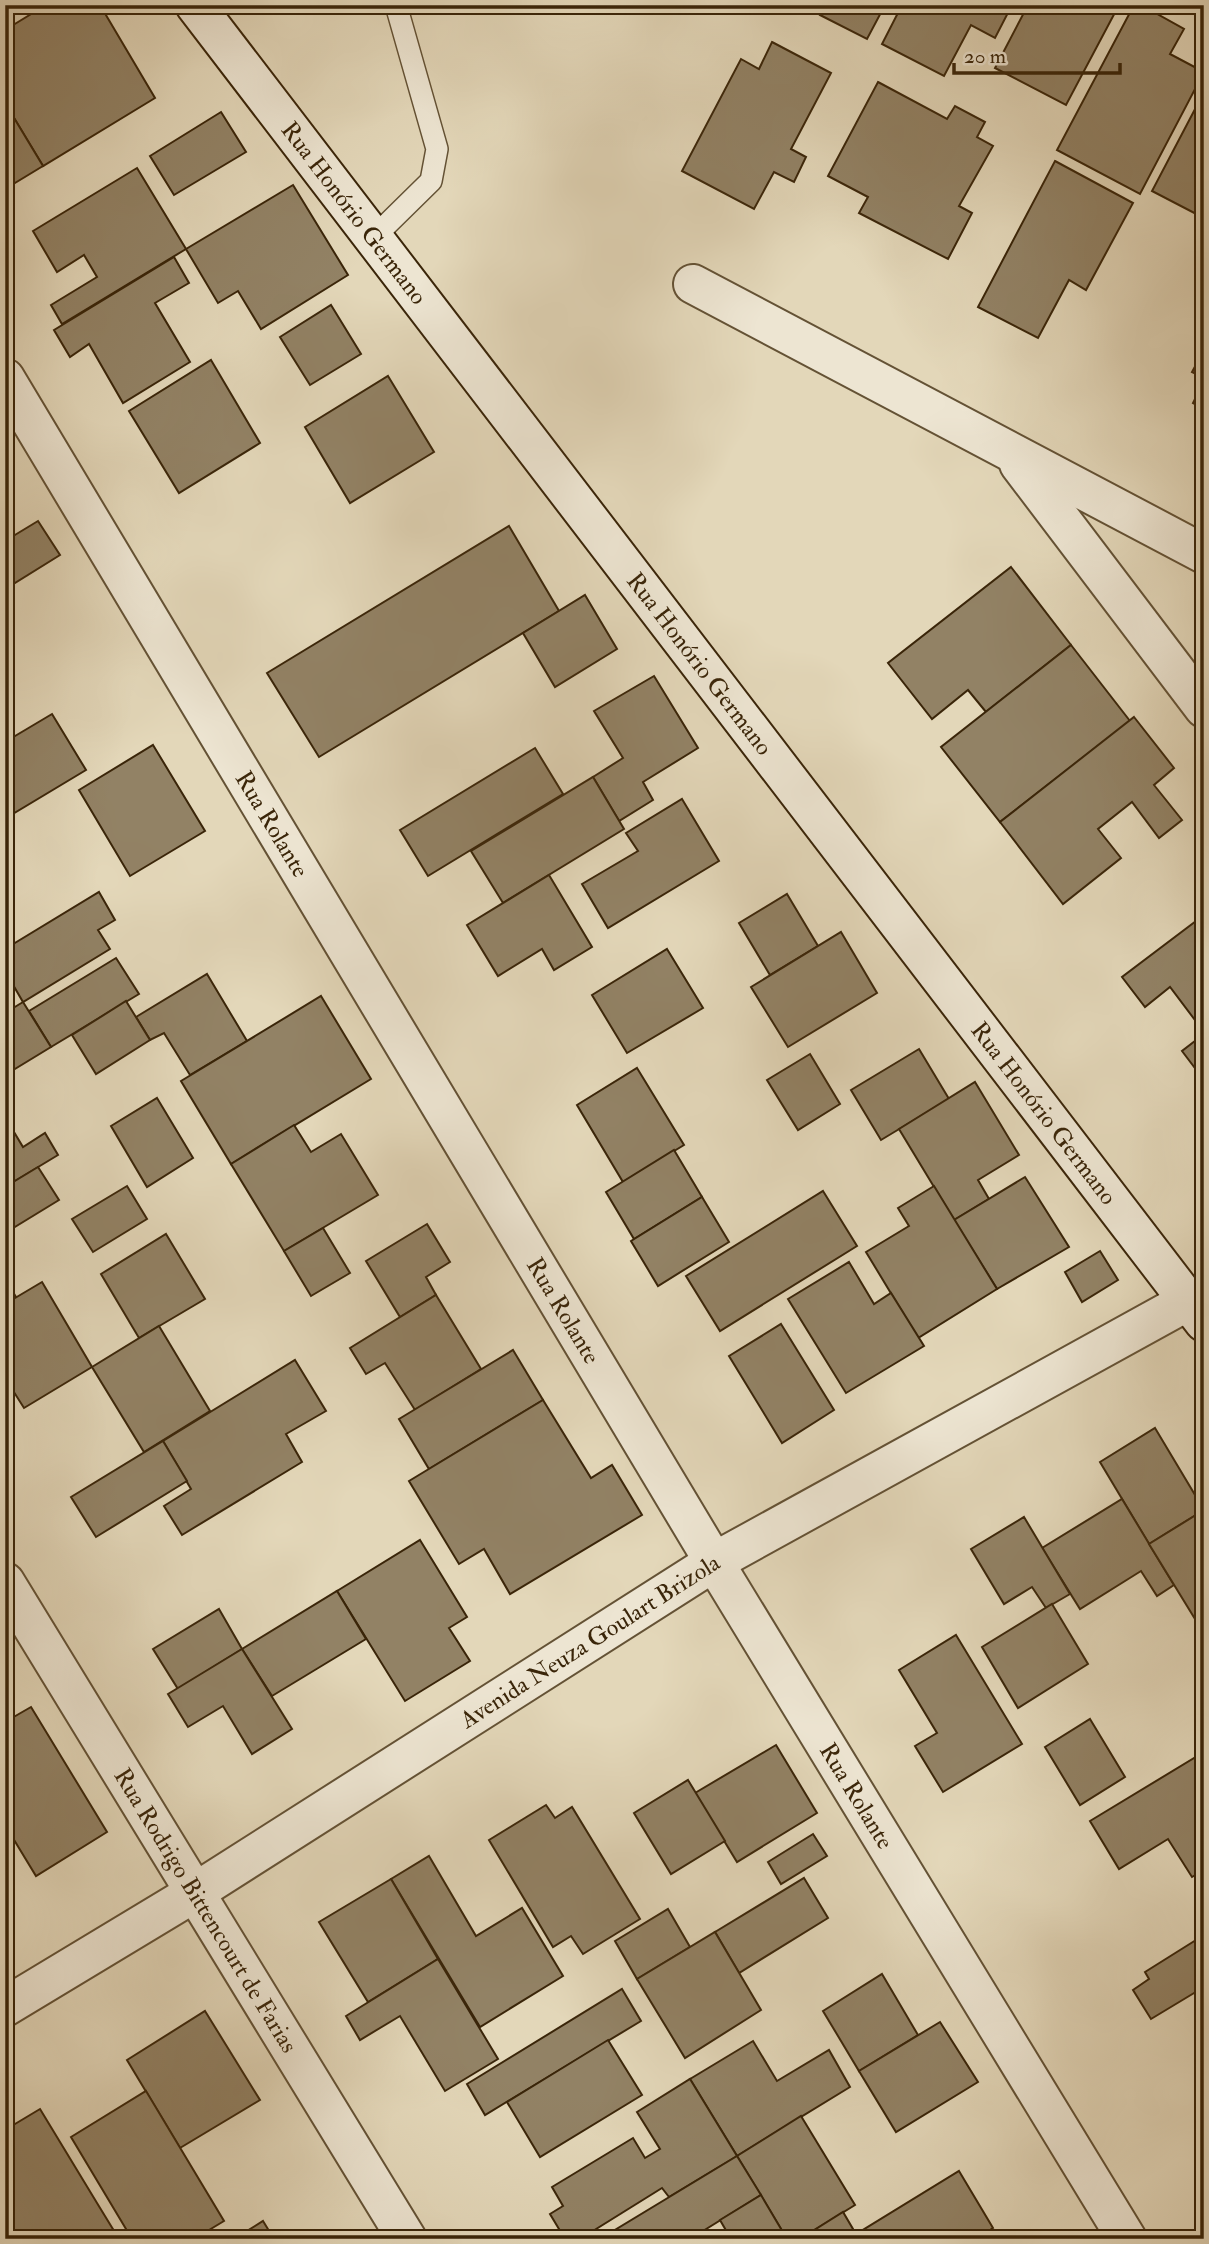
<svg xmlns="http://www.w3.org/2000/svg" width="1209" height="2244" font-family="'IM FELL Double Pica',serif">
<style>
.building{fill:#928265;stroke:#3a2509;stroke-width:2}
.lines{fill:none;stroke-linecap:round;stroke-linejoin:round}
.lane-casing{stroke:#645235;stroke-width:24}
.street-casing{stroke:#645235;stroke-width:42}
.secondary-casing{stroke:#3a2509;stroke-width:42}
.lane{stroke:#ede5d2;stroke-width:21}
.street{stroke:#ede5d2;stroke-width:38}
.secondary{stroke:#ede5d2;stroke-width:38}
.labels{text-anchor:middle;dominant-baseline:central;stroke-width:5;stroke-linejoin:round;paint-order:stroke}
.street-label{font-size:24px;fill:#3a2509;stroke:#ede5d2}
</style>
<rect width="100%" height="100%" fill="#e3d7b9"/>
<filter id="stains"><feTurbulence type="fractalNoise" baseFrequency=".00286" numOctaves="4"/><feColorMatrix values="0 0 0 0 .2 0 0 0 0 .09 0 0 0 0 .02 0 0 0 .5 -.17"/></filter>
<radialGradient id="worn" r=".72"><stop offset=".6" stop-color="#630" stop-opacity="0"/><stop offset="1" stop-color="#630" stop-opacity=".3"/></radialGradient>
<g class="building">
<polygon points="46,5 100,5 155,98 43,166 5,103 5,30"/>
<polygon points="826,5 885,5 867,39 820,15"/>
<polygon points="902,5 1012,5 995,38 971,25 944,76 882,44"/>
<polygon points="1028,5 1119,5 1066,105 995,68"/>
<polygon points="1134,5 1141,5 1184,29 1170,54 1204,72 1140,194 1057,150"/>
<polygon points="772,42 831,73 791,149 806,157 794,182 774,172 754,209 682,171 741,59 759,69"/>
<polygon points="878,82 947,119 955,106 985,122 977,137 993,146 959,206 972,213 948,259 859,213 868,197 828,176"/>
<polygon points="1204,92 1204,218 1152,191"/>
<polygon points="5,103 43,166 5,189"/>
<polygon points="221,112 246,152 174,195 150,156"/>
<polygon points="1055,161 1133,203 1086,290 1069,280 1038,338 978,307"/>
<polygon points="137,168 186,249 62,324 51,305 97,277 84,255 57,272 33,231"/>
<polygon points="293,185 348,275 261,329 238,291 218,303 186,249"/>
<polygon points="174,257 189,283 155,303 190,362 123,403 89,344 70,357 54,330"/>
<polygon points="331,305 361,354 310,385 280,337"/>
<polygon points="1204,350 1204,378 1192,372"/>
<polygon points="211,360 260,443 179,493 129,411"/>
<polygon points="388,376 434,452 350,503 305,427"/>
<polygon points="1204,381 1204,409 1193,403"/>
<polygon points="38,521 60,555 10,586 5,577 5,541"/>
<polygon points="509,526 559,611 319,757 267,673"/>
<polygon points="1011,567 1071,645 986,712 968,690 932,719 888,663"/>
<polygon points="585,595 617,649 555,687 523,633"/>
<polygon points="1071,645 1130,721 1000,822 941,747"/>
<polygon points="654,676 698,748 643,782 653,800 619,821 593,777 623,758 594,711"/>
<polygon points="52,714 86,770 6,818 5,742"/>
<polygon points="1134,717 1174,768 1154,785 1182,820 1159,838 1132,802 1098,829 1121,858 1063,904 1000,822"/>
<polygon points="153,745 205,831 130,876 79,790"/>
<polygon points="535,748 563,794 428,876 400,830"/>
<polygon points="593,777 624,829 503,903 471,851"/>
<polygon points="682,799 719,861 608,928 582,884 638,851 626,833"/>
<polygon points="549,875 592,947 554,970 542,949 498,976 467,925"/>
<polygon points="99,892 115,920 98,930 110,949 23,1002 5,971 5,949"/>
<polygon points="787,894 818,946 770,975 739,923"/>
<polygon points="1204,915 1204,1032 1170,987 1145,1007 1122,977"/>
<polygon points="841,932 877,993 788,1047 751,987"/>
<polygon points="667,949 703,1008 627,1053 592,995"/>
<polygon points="116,958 139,994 51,1047 29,1011"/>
<polygon points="207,974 247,1041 190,1075 164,1033 150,1040 136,1017"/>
<polygon points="321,996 371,1079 231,1164 181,1081"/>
<polygon points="126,1001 150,1040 96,1074 72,1035"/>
<polygon points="23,1002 51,1047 5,1075 5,1013"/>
<polygon points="1204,1034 1204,1080 1182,1051"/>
<polygon points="919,1049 949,1099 881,1140 851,1090"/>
<polygon points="810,1054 840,1104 798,1130 767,1080"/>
<polygon points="637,1068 684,1145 623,1182 577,1105"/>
<polygon points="975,1082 1019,1155 978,1180 989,1199 954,1220 899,1129"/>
<polygon points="157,1098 193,1158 147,1187 111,1126"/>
<polygon points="5,1117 23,1147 45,1133 58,1155 5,1187"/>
<polygon points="294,1125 311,1152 341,1134 378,1195 284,1251 231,1164"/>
<polygon points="674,1150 702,1197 634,1239 606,1192"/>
<polygon points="38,1167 59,1200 5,1233 5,1187"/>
<polygon points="1025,1177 1069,1247 997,1289 954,1220"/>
<polygon points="127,1186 147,1219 93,1252 72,1219"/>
<polygon points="934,1186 997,1289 918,1338 866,1252 909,1226 898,1208"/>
<polygon points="823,1191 857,1246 720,1331 686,1276"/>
<polygon points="702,1197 729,1242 658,1286 631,1241"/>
<polygon points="427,1224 450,1262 426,1277 436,1295 400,1317 366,1261"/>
<polygon points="323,1228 350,1273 311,1296 284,1251"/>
<polygon points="166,1234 205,1299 139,1338 101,1274"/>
<polygon points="1100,1251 1118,1280 1082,1302 1065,1272"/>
<polygon points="849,1262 874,1304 891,1293 924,1346 846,1393 788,1299"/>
<polygon points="5,1279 16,1297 5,1304"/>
<polygon points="42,1282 92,1367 24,1408 5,1378 5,1304"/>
<polygon points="436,1295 481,1369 415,1410 385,1363 366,1374 350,1348"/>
<polygon points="781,1324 834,1410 782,1443 729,1356"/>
<polygon points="159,1326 210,1411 144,1452 92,1367"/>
<polygon points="513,1350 543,1400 429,1469 399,1419"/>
<polygon points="295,1360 326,1411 286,1434 302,1462 182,1535 164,1506 191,1489 163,1441"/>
<polygon points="543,1400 591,1478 612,1465 642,1515 510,1594 484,1549 459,1564 409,1481"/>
<polygon points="1155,1428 1204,1510 1149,1544 1100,1462"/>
<polygon points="163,1441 187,1481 96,1537 71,1497"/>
<polygon points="1122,1499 1174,1585 1157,1596 1141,1571 1080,1609 1042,1548"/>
<polygon points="1204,1510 1204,1632 1203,1632 1149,1544"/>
<polygon points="1024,1517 1070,1594 1046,1608 1032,1587 1004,1604 971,1549"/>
<polygon points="420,1540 467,1617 449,1628 470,1661 405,1701 337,1591"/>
<polygon points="337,1591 366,1639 272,1696 242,1649"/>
<polygon points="1052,1604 1088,1664 1018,1708 982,1647"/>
<polygon points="219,1609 242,1649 178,1689 153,1649"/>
<polygon points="956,1635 1022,1744 943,1792 915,1746 937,1733 899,1670"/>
<polygon points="242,1649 292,1729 252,1754 223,1706 188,1727 168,1694"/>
<polygon points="31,1707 107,1832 36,1876 5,1825 5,1722"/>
<polygon points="1090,1719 1125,1777 1080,1805 1045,1747"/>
<polygon points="776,1745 817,1813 737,1862 695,1793"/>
<polygon points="1204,1752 1204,1813 1198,1816 1204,1826 1204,1870 1192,1877 1168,1839 1119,1869 1090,1821"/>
<polygon points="688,1780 725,1841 671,1874 634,1813"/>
<polygon points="546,1805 555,1818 572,1807 640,1919 583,1954 571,1936 553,1947 489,1840"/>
<polygon points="813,1834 827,1856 781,1884 768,1862"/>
<polygon points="429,1856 476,1936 522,1908 563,1976 480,2027 391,1879"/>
<polygon points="804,1878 828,1918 739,1973 715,1932"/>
<polygon points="391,1879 438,1959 368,2002 319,1922"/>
<polygon points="668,1909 690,1947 637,1979 615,1941"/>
<polygon points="715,1932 761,2010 685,2058 637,1979"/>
<polygon points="1204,1935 1204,1987 1151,2019 1133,1990 1149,1979 1145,1972"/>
<polygon points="438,1959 498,2059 445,2091 400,2016 360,2040 346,2016"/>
<polygon points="882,1974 918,2035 859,2071 823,2011"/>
<polygon points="622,1989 641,2021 485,2115 467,2084"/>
<polygon points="205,2011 260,2100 180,2148 127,2060"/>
<polygon points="940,2022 978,2082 896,2132 859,2071"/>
<polygon points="608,2040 642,2095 540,2157 507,2102"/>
<polygon points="753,2041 777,2081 829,2050 850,2087 737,2156 690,2079"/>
<polygon points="690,2079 737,2156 669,2197 662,2188 580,2239 565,2239 550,2214 563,2206 552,2187 633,2138 645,2158 660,2149 637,2112"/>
<polygon points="146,2091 224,2221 194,2239 132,2239 71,2137"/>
<polygon points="40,2109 97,2203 119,2239 10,2239 5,2230 5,2130"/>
<polygon points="801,2116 855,2205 800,2239 787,2239 737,2156"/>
<polygon points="737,2156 761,2195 690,2239 600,2239"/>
<polygon points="959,2171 993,2228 976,2239 800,2239 843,2212 856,2234"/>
<polygon points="761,2195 787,2239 731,2239 720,2220"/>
<polygon points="263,2221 274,2239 234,2239"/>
</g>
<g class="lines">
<g class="lane-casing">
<polyline id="lane" points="373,238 431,181 437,149 396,5"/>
</g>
<g class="street-casing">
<g id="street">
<polyline points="693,284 1204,554"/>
<path id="s1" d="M5,378L714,1562L1127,2239"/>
<polyline points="1019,464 1204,708"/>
<path id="s2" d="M5,1582L407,2239"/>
<path id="s3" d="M5,2007L194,1893L714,1562L1188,1301"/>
</g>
</g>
<g class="secondary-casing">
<g id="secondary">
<path id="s4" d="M195,5L1204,1322"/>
</g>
</g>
<use href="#lane" class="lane"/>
<use href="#street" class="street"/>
<use href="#secondary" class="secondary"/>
</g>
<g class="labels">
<g class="street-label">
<text stroke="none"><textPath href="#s4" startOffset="262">Rua Honório Germano</textPath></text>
<text stroke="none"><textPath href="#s4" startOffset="830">Rua Honório Germano</textPath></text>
<text stroke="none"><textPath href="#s1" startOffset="520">Rua Rolante</textPath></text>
<text stroke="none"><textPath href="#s4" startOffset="1396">Rua Honório Germano</textPath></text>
<text stroke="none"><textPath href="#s1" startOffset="1087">Rua Rolante</textPath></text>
<text stroke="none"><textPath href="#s3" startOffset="690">Avenida Neuza Goulart Brizola</textPath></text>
<text stroke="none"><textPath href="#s1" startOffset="1654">Rua Rolante</textPath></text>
<text stroke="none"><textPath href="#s2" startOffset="385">Rua Rodrigo Bittencourt de Farias</textPath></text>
</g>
</g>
<rect width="1209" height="2244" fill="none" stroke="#e3d7b9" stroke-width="28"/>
<rect x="7" y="7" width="1195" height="2230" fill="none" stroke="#3a2509" stroke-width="3.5"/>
<rect x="14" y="14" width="1181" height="2216" fill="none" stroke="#3a2509" stroke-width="2"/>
<path d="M954 63v10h166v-10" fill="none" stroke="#3a2509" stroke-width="3.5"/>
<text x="964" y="63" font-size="21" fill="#3a2509" stroke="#ede5d2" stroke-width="5" paint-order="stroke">20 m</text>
<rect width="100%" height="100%" filter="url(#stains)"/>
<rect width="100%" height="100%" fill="url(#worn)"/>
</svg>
